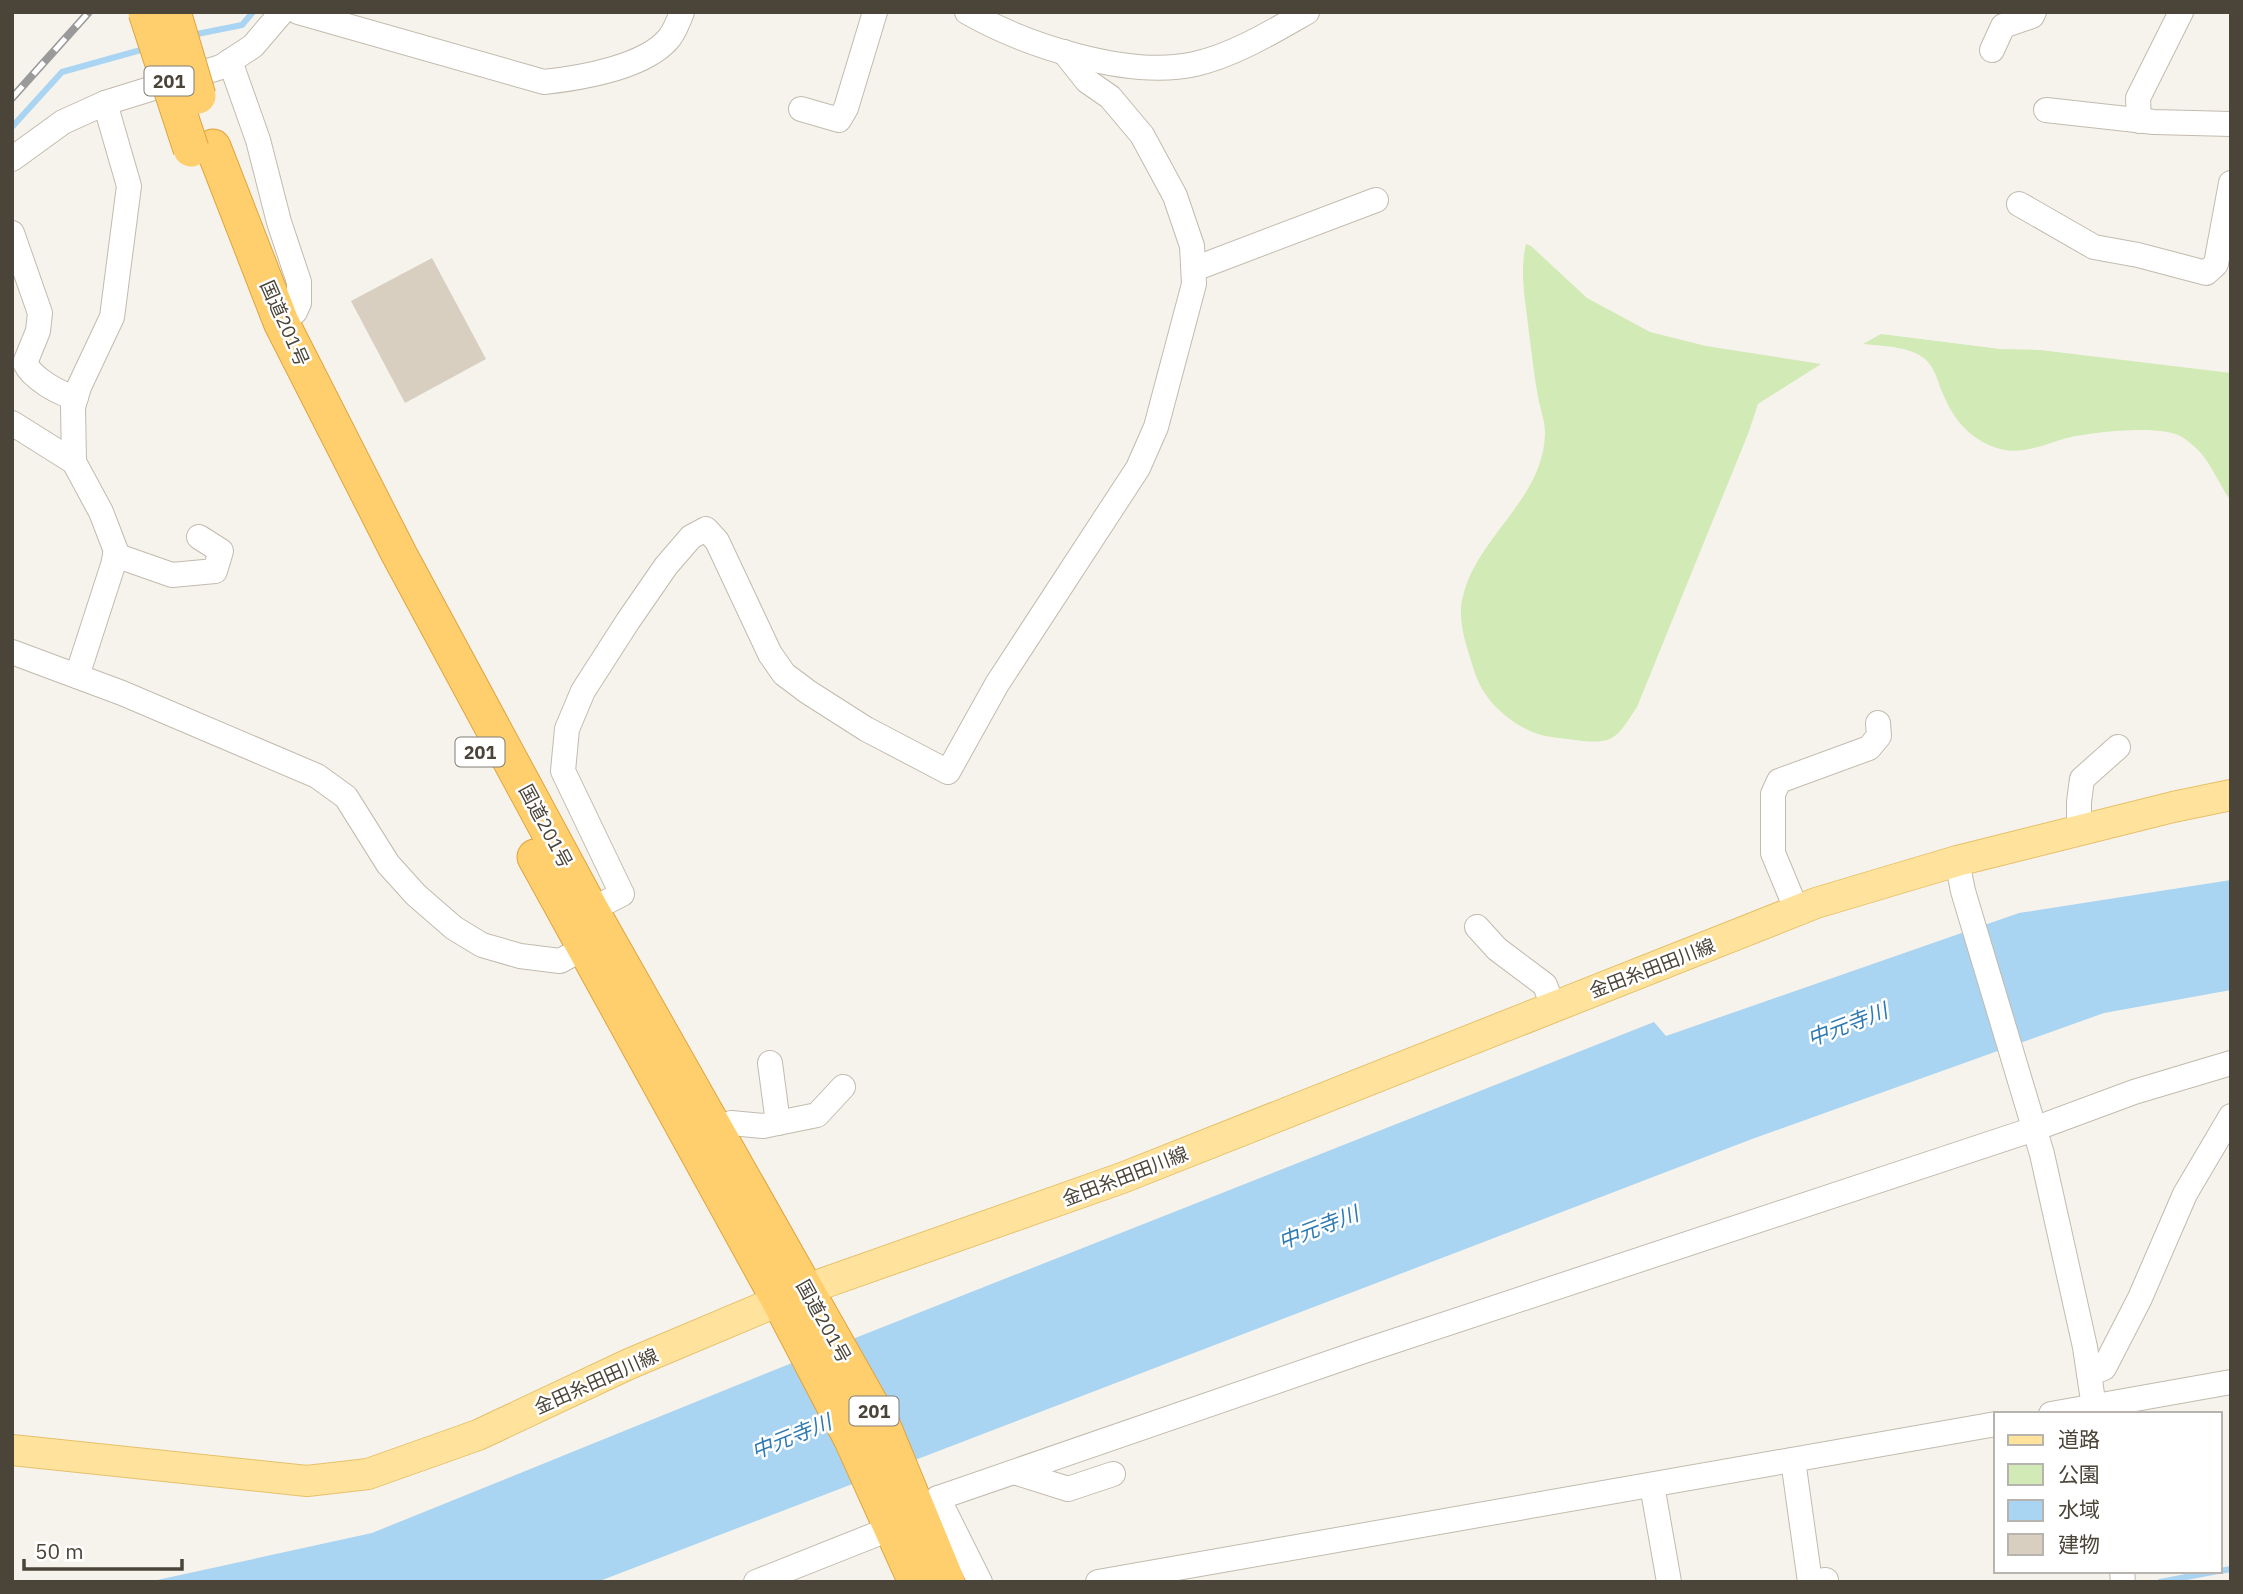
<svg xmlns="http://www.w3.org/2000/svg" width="2243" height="1594" font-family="'IBM Plex Sans','Noto Sans JP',sans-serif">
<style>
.green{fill:#d2eab5}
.water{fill:#a9d4f2}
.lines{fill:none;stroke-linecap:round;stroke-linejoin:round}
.stream{stroke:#a9d4f2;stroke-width:6}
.building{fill:#d8cfc1}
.minor-casing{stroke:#c2bbae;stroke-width:26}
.major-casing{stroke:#e6c16a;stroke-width:32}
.highway-casing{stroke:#e0a43c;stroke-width:37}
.minor{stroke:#fff;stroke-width:24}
.major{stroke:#ffe39c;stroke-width:30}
.highway{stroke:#ffcf6e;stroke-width:35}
.rail-casing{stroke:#9a9a9a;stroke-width:8}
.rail{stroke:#fff;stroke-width:5;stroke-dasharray:16;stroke-linecap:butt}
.highway-bridge-casing{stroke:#e0a43c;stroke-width:37;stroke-linecap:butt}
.highway-bridge{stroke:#ffcf6e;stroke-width:35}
.labels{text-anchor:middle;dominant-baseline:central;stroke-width:5;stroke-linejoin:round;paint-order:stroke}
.shield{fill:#fff;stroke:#817c74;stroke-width:2}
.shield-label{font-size:18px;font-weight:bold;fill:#4b4439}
.street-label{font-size:19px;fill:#4b4439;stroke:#fff}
.water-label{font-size:21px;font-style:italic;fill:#2e7ab2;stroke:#fff}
</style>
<rect width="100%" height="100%" fill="#f6f3ec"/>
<g class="green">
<path d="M1526,244L1531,246L1587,298L1650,332L1706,346L1821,364L1758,404L1748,434L1637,707C1616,739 1614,745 1575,740C1560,738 1541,737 1528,730C1505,719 1483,698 1475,673C1468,650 1456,621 1463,596C1478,535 1544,499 1545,433C1545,421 1540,408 1538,397C1534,376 1532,354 1529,333C1526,303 1519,274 1526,244Z"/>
<path d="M1881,334L2000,349L2040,350L2231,373V501C2219,485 2213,466 2199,451C2194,446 2185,438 2178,435C2155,425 2092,432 2067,438C2045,444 2024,455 2000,449C1967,439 1952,417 1940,387C1937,377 1933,366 1925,359C1910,346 1882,346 1863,344Z"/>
</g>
<polygon class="water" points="2231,880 2231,990 2104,1013 1752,1139 597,1582 148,1582 372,1533 787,1365 1654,1022 1666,1036 2019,913"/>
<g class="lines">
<g class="stream">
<polyline points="192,35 242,25 253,12"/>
<polyline points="12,127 62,72 148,48"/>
<polyline points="2220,1571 2231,1569"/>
<polyline points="2160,1582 2218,1571"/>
</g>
</g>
<polygon class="building" points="432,258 486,359 405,403 351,301"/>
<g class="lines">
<g class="minor-casing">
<g id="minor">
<path d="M298,12L544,82C580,78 647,67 670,37C675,30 679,20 682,12"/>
<path d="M967,12C1025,45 1128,79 1195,64C1234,55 1272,32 1307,12"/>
<polyline points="1992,50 2003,26 2032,16 2034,12"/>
<polyline points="230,61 258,140 279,222 299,282 299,303 295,312 281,322"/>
<polyline points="801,109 839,120 846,108 875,12"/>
<polyline points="2046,110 2154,122 2231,124"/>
<polyline points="2139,121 2138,98 2181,12"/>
<polyline points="12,159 63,122 105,103 221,67 253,46 282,12"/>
<polyline points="2019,204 2094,247 2138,255 2206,273 2216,264 2231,183"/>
<path d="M12,233L40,313L38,331L25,363C32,378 60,395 76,397"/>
<polyline points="1194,269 1376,200"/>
<polyline points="12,423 74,462"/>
<polyline points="115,555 172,575 215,571 221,551 199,537"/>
<polyline points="12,652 122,693 317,776 346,797 388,864 416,895 454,928 482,945 520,956 560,961 584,948"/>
<polyline points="77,676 113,565 116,551 101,512 74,462 73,407 79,387 112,317 129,186 105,103"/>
<polyline points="2079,831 2079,802 2082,779 2118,747"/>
<polyline points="1957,861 1963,891 2042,1154 2085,1347 2095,1414"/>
<polyline points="591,910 622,894 563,771 567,729 583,691 628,621 666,566 691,537 706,529 717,541 770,654 784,674 808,692 866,729 948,772 997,684 1138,468 1156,427 1194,284 1192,246 1175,196 1142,135 1110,97 1087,81 1064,52"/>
<polyline points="1797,911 1773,853 1773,794 1779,781 1869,748 1879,736 1878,723"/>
<polyline points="1477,927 1497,949 1545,985 1553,1007"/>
<polyline points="770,1063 778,1123"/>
<polyline points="716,1131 731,1123 763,1126 817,1115 843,1087"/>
<polyline points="2089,1374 2104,1368 2140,1298 2185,1194 2231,1116"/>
<polyline points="2051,1414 2231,1382"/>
<polyline points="1793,1460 1810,1582 1826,1580"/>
<polyline points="1014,1472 1068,1489 1113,1474"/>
<polyline points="1652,1485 1669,1582"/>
<polyline points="938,1498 980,1582"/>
<polyline points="2122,1571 2123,1582"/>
<polyline points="756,1582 892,1528 919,1514 938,1498 1364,1351 2034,1129 2134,1092 2231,1063"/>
<polyline points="1098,1582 1996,1424"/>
</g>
</g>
<g class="major-casing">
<polyline id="major" points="12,1450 307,1481 368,1474 478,1435 629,1364 807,1289 1122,1178 1816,903 1957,861 2173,807 2231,795"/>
</g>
<g class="highway-casing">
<g id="highway">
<polyline points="213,147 281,322 399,554 591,910 883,1426 947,1582"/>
<polyline points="535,857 780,1302 852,1440 916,1582"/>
</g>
</g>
<use href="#minor" class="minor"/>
<use href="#major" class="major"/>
<use href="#highway" class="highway"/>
<g class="rail-casing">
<polyline id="rail" points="12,98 89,12"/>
</g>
<use href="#rail" class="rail"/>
<g class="highway-bridge-casing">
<g id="highway-bridge">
<polyline points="146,12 191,149"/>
<polyline points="173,12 198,96"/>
</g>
</g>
<use href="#highway-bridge" class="highway-bridge"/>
</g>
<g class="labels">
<g class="shield">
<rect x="144.5" y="66.5" width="49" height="29" rx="5"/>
<rect x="455.5" y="737.5" width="49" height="29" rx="5"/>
<rect x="849.5" y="1396.5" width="49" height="29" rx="5"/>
</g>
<g class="shield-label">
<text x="169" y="81">201</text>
<text x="480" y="752">201</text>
<text x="874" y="1411">201</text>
</g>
<g class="street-label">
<text transform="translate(285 323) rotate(66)">国道201号</text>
<text transform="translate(546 826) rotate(62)">国道201号</text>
<text transform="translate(1652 968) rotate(-21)">金田糸田田川線</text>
<text transform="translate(1125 1176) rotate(-21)">金田糸田田川線</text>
<text transform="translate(824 1321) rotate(61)">国道201号</text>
<text transform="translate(596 1381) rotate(-24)">金田糸田田川線</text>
</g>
<g class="water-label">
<text transform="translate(1847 1024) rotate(-21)">中元寺川</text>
<text transform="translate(1318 1227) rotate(-21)">中元寺川</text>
<text transform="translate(791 1436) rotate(-22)">中元寺川</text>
</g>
</g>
<rect width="2243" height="1594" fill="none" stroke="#4b4439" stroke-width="28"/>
<rect x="1994" y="1412" width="228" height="161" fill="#ffffff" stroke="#b7b4b0" stroke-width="2"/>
<rect x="2008" y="1435" width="35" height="10" fill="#ffe39c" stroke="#b7b4b0" stroke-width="2"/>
<text x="2058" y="1447" font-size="21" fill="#4b4439">道路</text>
<rect x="2008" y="1464" width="35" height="21" fill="#d2eab5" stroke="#b7b4b0" stroke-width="2"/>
<text x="2058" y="1482" font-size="21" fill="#4b4439">公園</text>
<rect x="2008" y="1500" width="35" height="21" fill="#a9d4f2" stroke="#b7b4b0" stroke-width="2"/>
<text x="2058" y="1517" font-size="21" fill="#4b4439">水域</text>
<rect x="2008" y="1534" width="35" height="21" fill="#d8cfc1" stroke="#b7b4b0" stroke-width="2"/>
<text x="2058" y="1552" font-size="21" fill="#4b4439">建物</text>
<path d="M24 1559v10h158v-10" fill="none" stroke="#4b4439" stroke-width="3.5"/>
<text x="35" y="1559" font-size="21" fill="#4b4439" stroke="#ffffff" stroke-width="5" paint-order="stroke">50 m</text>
</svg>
